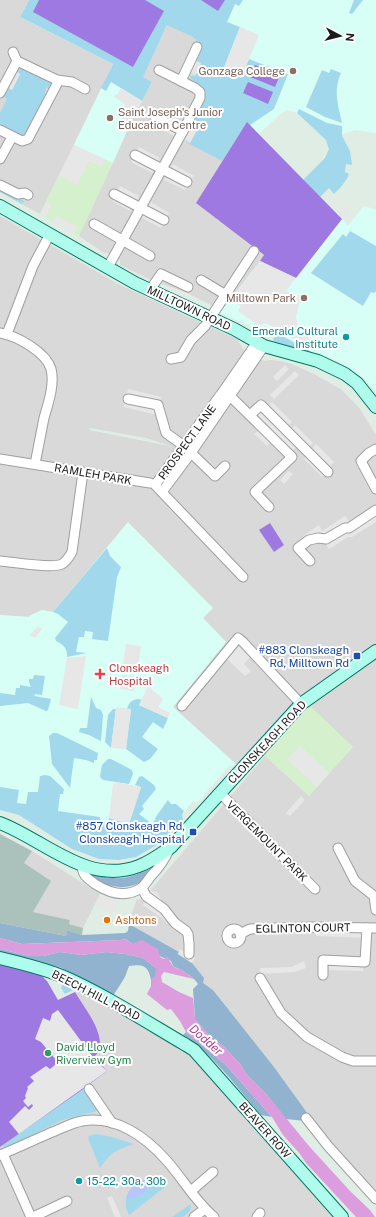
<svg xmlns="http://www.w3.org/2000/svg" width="376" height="1217" font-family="'Public Sans',sans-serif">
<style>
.residential{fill:#d8d9d8;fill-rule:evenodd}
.commercial{fill:#d5f0cd}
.education{fill:#d7fff5}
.construction{fill:#abc2bc}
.grass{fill:#a2d8eb}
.forest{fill:#92b3cf}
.park{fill:#b9c4fb}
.pitch{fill:#9e79e1}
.parking{fill:#e7e7e7}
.water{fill:#dc9dde}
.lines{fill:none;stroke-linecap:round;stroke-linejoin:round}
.street-casing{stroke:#9f9f9f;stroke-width:11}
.secondary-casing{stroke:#007463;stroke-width:14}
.street{stroke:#fff;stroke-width:9}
.secondary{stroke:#affcec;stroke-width:12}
.education-dot{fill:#8d6e63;stroke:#fff;stroke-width:1.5}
.culture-dot{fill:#0f9aa8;stroke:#fff;stroke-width:1.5}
.transit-dot{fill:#1a4fb4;stroke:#fff;stroke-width:1.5}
.health-dot{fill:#e0444e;stroke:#fff;stroke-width:1.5}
.food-dot{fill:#e8710a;stroke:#fff;stroke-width:1.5}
.leisure-dot{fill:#2e9e5b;stroke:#fff;stroke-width:1.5}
.labels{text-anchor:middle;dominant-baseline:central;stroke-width:4;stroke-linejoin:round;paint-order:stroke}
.education-label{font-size:11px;fill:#785e54;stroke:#fff;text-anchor:end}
.street-label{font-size:11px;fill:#1b1b1b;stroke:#fff}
.culture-label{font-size:11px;fill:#0d838f;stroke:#fff;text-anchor:end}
.transit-label{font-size:11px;fill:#164399;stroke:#fff;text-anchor:end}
.health-label{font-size:11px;fill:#be3a42;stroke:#fff;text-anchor:start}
.food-label{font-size:11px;fill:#c56008;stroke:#fff;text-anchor:start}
.leisure-label{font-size:11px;fill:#27864d;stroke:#fff;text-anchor:start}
.water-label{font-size:12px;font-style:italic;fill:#ae4494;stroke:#fff}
</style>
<rect width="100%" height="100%" fill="#e0ede5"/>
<g class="residential">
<polygon points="0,0 29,0 20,17 113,64 40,214 0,192"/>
<polygon points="177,3 247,122 196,203 264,256 220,313 211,305 187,293 149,279 120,265 120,260 107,253 104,253 101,251 79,236 130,124 151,82 142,78"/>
<path d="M0,216L120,285L237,339L243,349L264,361L270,360L280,361L292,364L314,374L342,390L360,409L376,435V646L295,700L237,765L173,707L226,642L203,618L128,523L53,612L42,610L29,616V617L0,615ZM90,428L146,438L174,447L89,430Z"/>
<polygon points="376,659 376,1191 338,1151 308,1114 274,1067 213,990 202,983 178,954 178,952 129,924 129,921 137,899 140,900 148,893 265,756 309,796 353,747 310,706"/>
<polygon points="32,851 100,894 83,928 69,924 70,920 33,912 49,884 23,863"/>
<polygon points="77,991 93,997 95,999 106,1006 108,1005 189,1052 334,1217 0,1217 0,1147 79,1092 103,1066 93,1057 99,1033 75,992"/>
</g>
<g class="commercial">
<polygon points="74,145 113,163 79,236 40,214"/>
<polygon points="310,706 353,747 309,796 265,756"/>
</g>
<g class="education">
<polygon points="29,0 376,0 376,133 355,130 326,140 297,113 287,110 279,115 259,134 247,122 221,33 178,3 142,77 152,82 130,124 113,163 74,145 113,64 20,17"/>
<polygon points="365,206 376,210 376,392 365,379 338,361 315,354 266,326 255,328 220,313 260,261 296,278 342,219 348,226 362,208"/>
<polygon points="128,522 213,608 203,618 226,642 173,707 237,765 229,766 198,802 192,802 182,815 183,820 155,846 136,857 119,860 99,859 72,849 19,815 0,810 0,615 29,617 29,616 42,610 53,612"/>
</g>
<polygon class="construction" points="0,834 32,851 24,863 51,881 33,912 70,920 69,924 83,928 82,935 67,932 66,936 0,923"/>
<g class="grass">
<path d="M29,0H243L239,6L235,4L227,22L240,27L223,70L241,77L249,59L288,74L274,109L250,125L247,123L222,161L186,142V141L190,143L200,125L194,122C198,113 209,99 202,89C200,85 194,82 190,78L191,76H195L201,64L196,61L202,47L195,44L197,40L191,36L167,25L143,77L152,82L142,101L111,82L106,91L101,88L113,64L20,17Z"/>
<polygon points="354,0 363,0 352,14 349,13"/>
<polygon points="24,66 53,82 51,90 46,87 44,103 28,135 23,136 0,126 0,113 7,99 3,96 7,87 12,90 20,74 15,71 18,68"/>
<path d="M331,69L341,73C333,91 338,104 342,123L325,117L306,107L322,70L329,73Z"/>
<path d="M299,109L327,123L342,126V136L350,151L352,165L346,164L345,172L349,174C346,182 340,188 334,194L329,188L320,197L303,180L325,158L329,149L326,140L297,113Z"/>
<polygon points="0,188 24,201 22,204 0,192"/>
<polygon points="350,231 376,246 376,291 374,293 371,292 363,306 311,273 343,234 346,237"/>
<polygon points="277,333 311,352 312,353 275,342 273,340"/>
<path d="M107,548L110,556L121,567L117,577L108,641L92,639L93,632L85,631L84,637H79L76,652L87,653L67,657C68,649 63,644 56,641L55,638L68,622L58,614L53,612Z"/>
<polygon points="34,675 45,676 42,695 35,694 34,696 51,699 48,710 46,711 28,703 0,706 0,693 15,695 16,688 20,688 20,685 31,687 29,682 29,679 33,679"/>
<polygon points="91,697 96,708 101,710 103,715 101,741 89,735 79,732 80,728 87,728"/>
<path d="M138,699L142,700L139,705L168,718L163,729L153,722L142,737L158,749L150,759L144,762L126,749L131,709H127C129,702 132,700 138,699Z"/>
<polygon points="113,709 116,709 111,748 105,742 108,715"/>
<polygon points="53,733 57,733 98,753 97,760 94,760 94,763 86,760 74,758 70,788 52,764 49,736"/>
<polygon points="108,759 111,759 132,770 133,774 129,784 103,780 100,777 102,765"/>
<polygon points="45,775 50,776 64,789 63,794 60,794 58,811 100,817 100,821 108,822 109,818 129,824 141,787 135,785 139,777 142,776 154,785 156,789 142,806 144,809 139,814 152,824 156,819 155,818 168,800 171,804 176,804 184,811 182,815 183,820 155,846 136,857 119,860 99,859 72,849 19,815 0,810 0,787 19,790 17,803 26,804 28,792 38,792 40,776"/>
<polygon points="65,984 72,987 73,990 65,994 61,988 62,985"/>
<polygon points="85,1087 101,1110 62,1120 5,1149 3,1145"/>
<path d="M96,1134L112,1137L134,1144C114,1151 112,1151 100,1168L88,1138L89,1136Z"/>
<polygon points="152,1180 161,1182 166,1186 129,1215 126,1208 126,1198 132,1198 148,1189"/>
<polygon points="191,1204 190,1211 183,1217 172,1217"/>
</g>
<g class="forest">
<path d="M150,869L153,873C146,878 140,884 131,886C116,890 98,883 86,873C115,880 123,881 150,869Z"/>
<path d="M0,923L66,936L67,931L82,935L125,933L128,931L129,924L179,952L178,954L192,963L204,978L203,983L213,990L274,1067L308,1114L305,1121L286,1119L267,1095L246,1074L241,1065L222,1045L213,1040L195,1019L193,989L198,984C194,978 189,975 183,971C178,967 173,969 171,961L132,944L126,939L121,940L22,944L0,938Z"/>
<path d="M0,949L30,956H43L60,952L81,955L106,952L126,954L143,958L156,968V977L151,980C148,965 143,964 129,966L125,977L113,996L80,977L62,968L0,952Z"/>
<path d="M186,1032L226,1065L272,1117L261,1115C238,1089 213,1054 183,1035Z"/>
</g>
<path class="park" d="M143,1180H152C148,1192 139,1199 126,1198C129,1189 134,1183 143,1180Z"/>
<g class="pitch">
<polygon points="39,0 145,0 164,11 133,67 33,12"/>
<polygon points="201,0 225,0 218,11"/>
<polygon points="255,65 280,75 275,87 250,77"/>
<polygon points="248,82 273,92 268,104 243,93"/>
<polygon points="247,122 342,219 296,278 260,261 264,255 196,203"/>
<polygon points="270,523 284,545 274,552 259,530"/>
<path d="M0,962L40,974L47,981L58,1000L75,992C84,1008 112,1040 94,1057L107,1071L79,1092L0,1147Z"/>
</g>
<g class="parking">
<polygon points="240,27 259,35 241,78 223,70"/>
<polygon points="196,61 201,63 196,75 190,73"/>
<polygon points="15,71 20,74 12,90 7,87"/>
<polygon points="121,88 142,101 130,124 118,117 125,104 114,97 116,94 117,95"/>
<polygon points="161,111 182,121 174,136 154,125"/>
<polygon points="194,122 200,125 190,143 184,139"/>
<polygon points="74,145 105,159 102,167 89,161 77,185 59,176"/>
<polygon points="139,147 160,158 152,173 131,162"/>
<polygon points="173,164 194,176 185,190 164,180"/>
<polygon points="120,186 139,196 130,211 112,201"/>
<polygon points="337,197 341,201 333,209 329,205"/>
<polygon points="151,202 169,213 161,228 142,218"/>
<polygon points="46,203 51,206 45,217 40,214"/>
<polygon points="346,205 350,210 342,218 337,214"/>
<polygon points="56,216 77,227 74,233 52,222"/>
<polygon points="260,261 296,278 286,291 301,296 296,317 299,330 303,329 311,342 305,347 279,329 265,323 258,326 238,311 241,306 231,299"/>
<polygon points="285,365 289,369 277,381 273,377"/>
<polygon points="295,371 299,375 274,399 270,395"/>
<polygon points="128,389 161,397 157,415 124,407"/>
<polygon points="272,402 292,422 288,426 268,406"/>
<polygon points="261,410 297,446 291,452 256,414"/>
<polygon points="295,425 313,443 309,447 291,429"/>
<polygon points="258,431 270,443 267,446 254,434"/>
<polygon points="316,444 334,462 330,466 312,449"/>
<polygon points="308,455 326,473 322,477 304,459"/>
<polygon points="289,471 293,474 284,484 280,480"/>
<polygon points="376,515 376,522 352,537 348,537 329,549 326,544"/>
<polygon points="345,516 349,521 325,536 320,533 307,541 303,536 319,525 322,531"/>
<polygon points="38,626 42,629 35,638 30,635"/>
<polygon points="126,644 141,646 138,667 123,665"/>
<polygon points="241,644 252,655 244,664 251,671 245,676 227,659"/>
<polygon points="86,656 78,709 59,705 67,658"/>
<polygon points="122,675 136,677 134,691 120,689"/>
<polygon points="148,686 163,699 158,707 170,713 168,718 139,705"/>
<polygon points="116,707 131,709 126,749 111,748"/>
<polygon points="300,745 329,773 317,787 287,759"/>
<polygon points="116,782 141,787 129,824 109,818 113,783 116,784"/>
<polygon points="301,796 305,800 290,816 286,813"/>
<polygon points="151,890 158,893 173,926 143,905 146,900 146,896"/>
<polygon points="100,894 110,900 118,901 112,914 95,905"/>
<polygon points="316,929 364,931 364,938 316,936"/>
<polygon points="180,949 195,958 192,963 178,954"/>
<polygon points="304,961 306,968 295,972 260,974 260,968 291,967"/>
<polygon points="329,963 363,964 363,971 329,970"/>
<polygon points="58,1010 95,1060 107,1071 19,1134 9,1122 25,1106 29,1110 33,1106 32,1104 28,1107 23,1101 26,1098 25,1096 28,1088 27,1087 34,1081 30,1077 46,1066 50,1069 56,1064 56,1060 41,1042 35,1039 43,1018 50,1021 52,1014"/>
<polygon points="112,1196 121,1217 115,1217 107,1198"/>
</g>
<polygon class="water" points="0,938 22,944 121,940 126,939 132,944 142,940 158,949 160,957 164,959 167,956 172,965 176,968 182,970 194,979 164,972 161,976 162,982 179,992 193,998 195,1019 213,1040 222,1045 241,1065 246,1074 267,1095 309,1146 350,1191 370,1210 375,1217 356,1217 306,1163 300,1154 283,1135 272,1117 226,1065 186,1032 180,1021 171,1009 167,1010 147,994 151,986 151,980 155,976 156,968 143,958 126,954 106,952 81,955 60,952 43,956 30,956 0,949"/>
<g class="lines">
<g class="street-casing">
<g id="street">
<polyline points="13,52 17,61 57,80 72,82 85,89"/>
<polyline points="181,81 197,47"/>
<polyline points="0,93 17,61"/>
<polyline points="155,117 183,131"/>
<polyline points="0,130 22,141 28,139 57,84 57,80"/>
<polyline points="135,155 187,182"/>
<polyline points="0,159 12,137"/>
<polyline points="0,185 18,194 25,193 28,195"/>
<polyline points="114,194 164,220"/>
<polyline points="94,224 150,256"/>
<polyline points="108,267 183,131 200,98 200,92 195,88 159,70"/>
<polyline points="201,280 226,295"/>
<polyline points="150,290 161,274 188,287"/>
<path d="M0,333C17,336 46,352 51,369C55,384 48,404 44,418C41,433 38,449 35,464"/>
<polyline points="7,334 33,266 50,234"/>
<polyline points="171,359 181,357 191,340 205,326 254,251"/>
<polyline points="227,393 292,457 255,492 269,507"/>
<polyline points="128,399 158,405 166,433 184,446 215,476 225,466"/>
<polyline points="250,415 261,405 328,472"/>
<polyline points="376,449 369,453 361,461 376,489"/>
<polyline points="0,459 150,483"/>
<polyline points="162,492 191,453 264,346"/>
<path d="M0,561C13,562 53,569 62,564C67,561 69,557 72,552L83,472"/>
<polyline points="310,561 298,548 309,540 318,538 326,539 345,528 349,528 376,510"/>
<polyline points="243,577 155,485 224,390 257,342"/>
<polyline points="182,706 238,638 242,641 301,704"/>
<polyline points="220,793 315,889"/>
<polyline points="338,848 355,881 374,896 376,910"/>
<path d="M82,866C83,876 87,878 95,884C109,893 126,898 141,888C145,885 148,880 151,876C159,868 165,859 170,848"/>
<polyline points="142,888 146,896 164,909 175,923 186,931 188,934 189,944 189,954"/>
<circle cx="234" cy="936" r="7"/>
<polyline points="240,934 250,929 311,927 376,928"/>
<polyline points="323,975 323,960 365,962 367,928"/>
<polyline points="260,978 281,1013 307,1037 342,1057 353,1061 376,1061"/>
<polyline points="89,1089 112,1123"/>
<polyline points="306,1118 328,1146 376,1199"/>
<polyline points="3,1154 31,1217"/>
<path d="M0,1155C17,1148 34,1140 50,1133C61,1129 71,1123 82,1121C116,1115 146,1137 167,1161C183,1179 195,1201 214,1217"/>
<polyline points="191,1191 213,1172"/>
<polyline points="33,1217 67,1201"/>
<polyline points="194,1217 205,1209"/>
<polyline points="257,1217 260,1213"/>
</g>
</g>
<g class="secondary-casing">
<g id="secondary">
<polyline points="0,206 135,283 234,329 264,346 318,361 345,374 357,383 376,407"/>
<path d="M0,823C45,840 87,886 139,866C150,862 161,854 171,847L301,704L376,651"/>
<path d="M0,958C21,963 42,968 62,976C105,995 145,1021 186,1045L194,1050L342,1217"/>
</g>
</g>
<use href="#street" class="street"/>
<use href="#secondary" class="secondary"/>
</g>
<g class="education-dot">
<circle cx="293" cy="71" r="4"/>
<circle cx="110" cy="118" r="4"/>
<circle cx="304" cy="298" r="4"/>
</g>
<g class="culture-dot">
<circle cx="346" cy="337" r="4"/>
<circle cx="79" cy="1181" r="4"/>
</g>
<g class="transit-dot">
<rect x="353" y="652" width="8" height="8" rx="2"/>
<rect x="189" y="828" width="8" height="8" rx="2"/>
</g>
<path class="health-dot" d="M98 668h4v4h4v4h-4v4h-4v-4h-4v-4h4z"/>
<circle class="food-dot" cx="107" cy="920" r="4"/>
<circle class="leisure-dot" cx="48" cy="1053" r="4"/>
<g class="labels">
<g class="education-label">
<text x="285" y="71">Gonzaga College</text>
<text x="118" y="112" text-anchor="start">Saint Joseph's Junior<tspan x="118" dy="13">Education Centre</tspan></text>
<text x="296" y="298">Milltown Park</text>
</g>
<g class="street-label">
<text transform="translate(189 308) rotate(25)">MILLTOWN ROAD</text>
<text transform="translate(187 442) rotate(-54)">PROSPECT LANE</text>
<text transform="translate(93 474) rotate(10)">RAMLEH PARK</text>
<text transform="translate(267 742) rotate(-47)">CLONSKEAGH ROAD</text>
<text transform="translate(267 841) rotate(45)">VERGEMOUNT PARK</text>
<text transform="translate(303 928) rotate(-1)">EGLINTON COURT</text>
<text transform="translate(96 995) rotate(27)">BEECH HILL ROAD</text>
<text transform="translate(265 1130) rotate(48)">BEAVER ROW</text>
</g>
<g class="culture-label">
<text x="338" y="331">Emerald Cultural<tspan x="338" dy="13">Institute</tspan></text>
<text x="87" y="1181" text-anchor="start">15-22, 30a, 30b</text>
</g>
<g class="transit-label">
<text x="349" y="650">#883 Clonskeagh<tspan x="349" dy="13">Rd, Milltown Rd</tspan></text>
<text x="185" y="826">#857 Clonskeagh Rd,<tspan x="185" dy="13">Clonskeagh Hospital</tspan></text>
</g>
<g class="health-label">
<text x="109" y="668">Clonskeagh<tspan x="109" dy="13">Hospital</tspan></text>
</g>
<g class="food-label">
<text x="115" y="920">Ashtons</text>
</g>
<g class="leisure-label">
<text x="56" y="1047">David Lloyd<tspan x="56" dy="13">Riverview Gym</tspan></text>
</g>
<g class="water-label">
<text transform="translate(206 1040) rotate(41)">Dodder</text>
</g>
</g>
<g transform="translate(340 36) rotate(97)" stroke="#ffffff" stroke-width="3" paint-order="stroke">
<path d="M0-3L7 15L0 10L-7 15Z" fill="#1b1b1b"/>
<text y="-6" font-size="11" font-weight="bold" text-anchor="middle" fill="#1b1b1b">N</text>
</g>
</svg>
